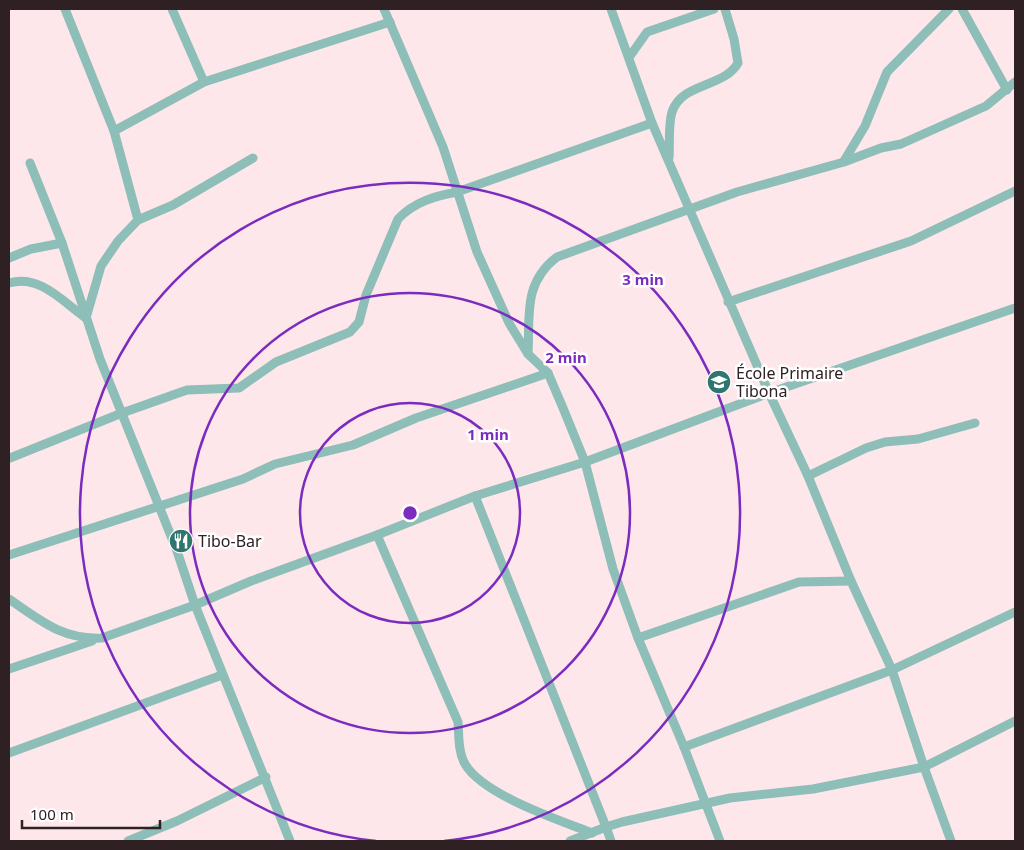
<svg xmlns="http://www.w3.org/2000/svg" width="1024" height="850" font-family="'Noto Sans',sans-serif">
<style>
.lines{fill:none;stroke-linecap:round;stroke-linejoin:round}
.minor{stroke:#8dbeb7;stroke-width:9}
.ring{fill:none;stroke:#7b2cbf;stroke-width:2.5}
.labels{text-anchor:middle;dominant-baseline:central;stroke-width:5;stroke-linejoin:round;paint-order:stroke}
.poi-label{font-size:16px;fill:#2e2023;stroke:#fff;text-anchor:start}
.centre{fill:#7b2cbf;stroke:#fff;stroke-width:2.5}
.ring-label{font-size:15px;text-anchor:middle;font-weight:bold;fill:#7b2cbf;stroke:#fff;stroke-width:5;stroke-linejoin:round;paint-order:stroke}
</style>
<rect width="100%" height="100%" fill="#fee7eb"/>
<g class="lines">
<g class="minor">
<polyline points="172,9 204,82"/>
<polyline points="384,9 443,147 477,252 509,323 528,354 548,373 563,408 585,462 613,569 638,638 684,747 720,841"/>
<polyline points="962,9 1007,90"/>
<polyline points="630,56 647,32 714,9"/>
<polyline points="114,131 204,82 390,22"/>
<path d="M669,158C670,144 668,125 672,112C682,82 724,88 738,63L734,39L725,9"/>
<polyline points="844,161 865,126 887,72 949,9"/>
<polyline points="138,220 173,205 253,158"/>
<polyline points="9,258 31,249 62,243"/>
<path d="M9,283C40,274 63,302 86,318L101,266L118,241L138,220L114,131L65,9"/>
<polyline points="728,302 911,241 1015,191"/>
<path d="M528,354C530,315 523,283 557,257L737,192L844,162L881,148L901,144L986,106L1015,82"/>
<path d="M10,458L122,413L187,390L239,388L276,362L350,332L359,322L366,295L398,219C414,202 435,196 457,192L652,123"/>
<polyline points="808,476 866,448 885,442 918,439 975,423"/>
<polyline points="475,496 606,827 570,841"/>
<path d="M377,535L458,722C459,735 458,752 465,764C483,795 559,820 592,833"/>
<polyline points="9,555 243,479 275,464 353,445 416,418 548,373"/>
<path d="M9,599C40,620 62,640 102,638L195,605L177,551L100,359L62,243L30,163"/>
<polyline points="638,638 799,582 851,581"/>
<polyline points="9,669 92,641"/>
<polyline points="684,747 892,670 1015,612"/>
<polyline points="9,753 222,675"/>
<polyline points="128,841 177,821 266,777"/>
<polyline points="290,841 195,605 251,581 377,535 475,496 585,462 769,393 652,123 611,9"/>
<polyline points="611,841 606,827 622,822 730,798 813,789 924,767 1015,721"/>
<polyline points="951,841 924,767 892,670 851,581 808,476 769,393 1015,308"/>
</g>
</g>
<g class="ring">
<circle cx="410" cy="513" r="110"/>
<circle cx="410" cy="513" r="220"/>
<path d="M376 841A330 330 0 1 1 444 841"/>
</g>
<defs>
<g id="school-disc" transform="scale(1.25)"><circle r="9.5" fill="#2f766e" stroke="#fff"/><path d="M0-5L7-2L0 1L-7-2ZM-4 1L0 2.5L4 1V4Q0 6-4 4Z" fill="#fff"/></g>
<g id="restaurant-disc" transform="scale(1.25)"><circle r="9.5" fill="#2f766e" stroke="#fff"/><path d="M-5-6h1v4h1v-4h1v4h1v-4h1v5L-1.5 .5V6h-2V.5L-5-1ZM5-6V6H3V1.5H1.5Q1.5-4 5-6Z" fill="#fff"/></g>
</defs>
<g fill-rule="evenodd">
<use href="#school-disc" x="719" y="382"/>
<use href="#restaurant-disc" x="181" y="541"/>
</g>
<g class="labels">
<g class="poi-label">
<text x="736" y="373">École Primaire<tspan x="736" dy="18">Tibona</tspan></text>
<text x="198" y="541">Tibo-Bar</text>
</g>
</g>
<circle cx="410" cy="513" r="8" class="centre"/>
<g class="ring-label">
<text x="643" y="285">3 min</text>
<text x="566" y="363">2 min</text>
<text x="488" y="440">1 min</text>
</g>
<rect width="1024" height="850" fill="none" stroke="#2e2023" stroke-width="20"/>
<path d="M22 820v8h138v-8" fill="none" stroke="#2e2023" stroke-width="2.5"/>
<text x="30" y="820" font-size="15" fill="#2e2023" stroke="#ffffff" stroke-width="4" paint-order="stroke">100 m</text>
</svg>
